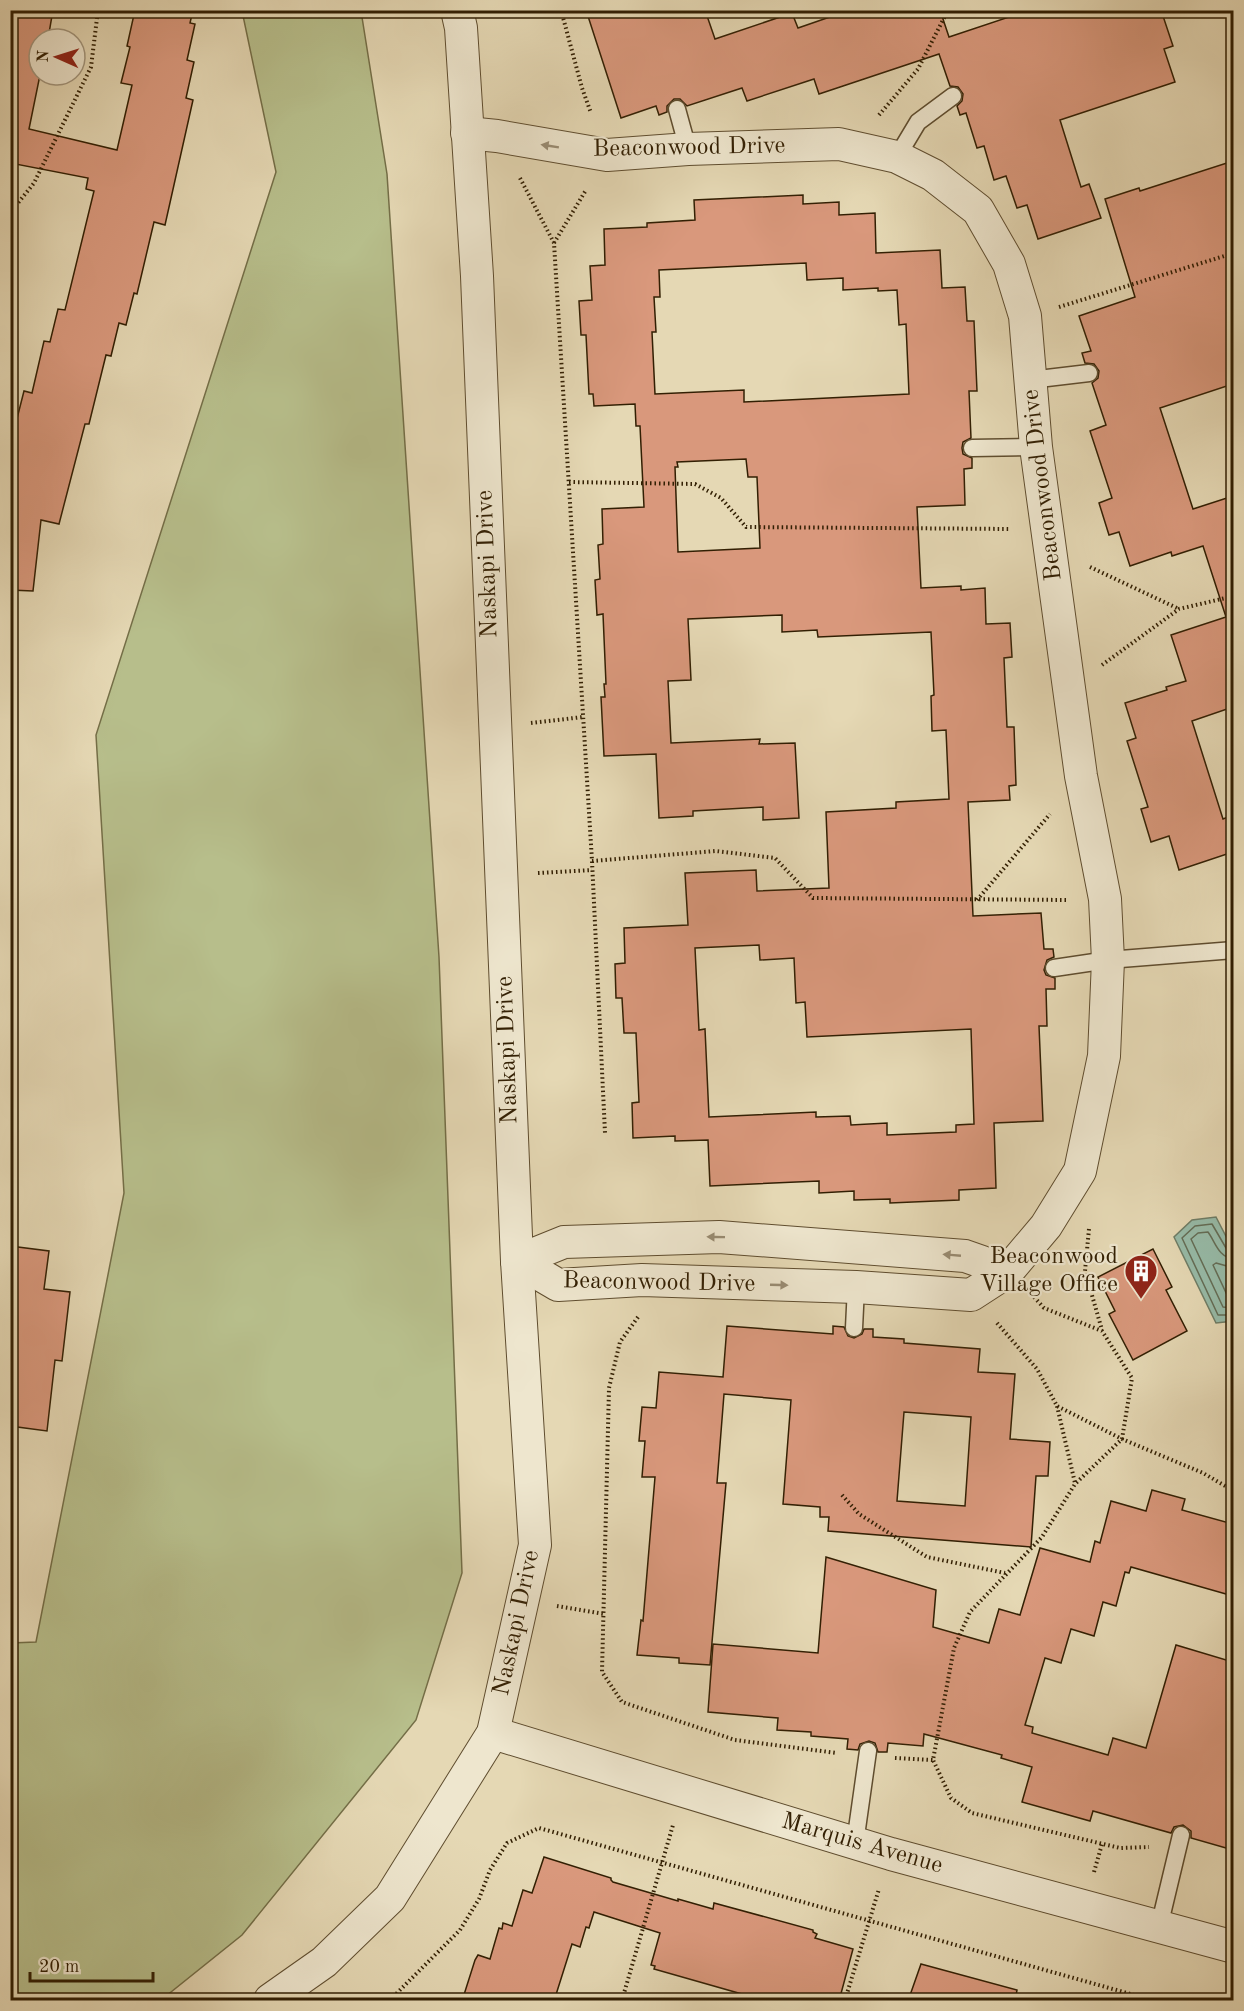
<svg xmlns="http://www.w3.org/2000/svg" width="1244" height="2011" font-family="'Old Standard TT',serif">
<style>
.green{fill:#b7be8b;stroke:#746e47;stroke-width:1.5}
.water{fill:#97bba8;stroke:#6f7d66;stroke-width:1.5}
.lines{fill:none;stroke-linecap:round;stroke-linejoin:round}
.shore{stroke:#646d56;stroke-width:1.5}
.building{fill:#d9987c;stroke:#321f03;stroke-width:1.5;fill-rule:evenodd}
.lane-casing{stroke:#5f4d2f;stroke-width:19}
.street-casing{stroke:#5f4d2f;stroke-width:34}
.path{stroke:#321f03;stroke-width:4;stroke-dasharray:1.5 3;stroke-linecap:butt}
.lane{stroke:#eee6ce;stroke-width:16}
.street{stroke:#eee6ce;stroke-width:32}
.oneway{fill:#998c73}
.labels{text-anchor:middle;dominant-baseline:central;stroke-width:4.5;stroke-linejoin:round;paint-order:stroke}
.street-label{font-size:24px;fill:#321f03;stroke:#eee6ce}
.poi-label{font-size:24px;fill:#321f03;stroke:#eee6ce;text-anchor:end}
</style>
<rect width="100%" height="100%" fill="#e5d8b4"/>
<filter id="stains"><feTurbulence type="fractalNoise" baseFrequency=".00333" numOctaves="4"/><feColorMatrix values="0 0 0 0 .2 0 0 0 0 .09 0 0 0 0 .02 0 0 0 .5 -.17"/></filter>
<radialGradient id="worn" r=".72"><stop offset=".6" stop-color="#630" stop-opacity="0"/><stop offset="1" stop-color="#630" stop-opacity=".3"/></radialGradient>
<polygon class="green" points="242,11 361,11 387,174 439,957 462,1573 416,1720 242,1935 161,2000 11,2000 11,1643 36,1642 124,1193 96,735 276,172"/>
<polygon class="water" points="1216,1217 1233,1250 1234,1321 1216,1323 1174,1237 1192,1220"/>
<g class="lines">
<g class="shore">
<polyline points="1234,1251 1226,1248 1212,1224 1195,1226 1182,1238 1218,1315 1234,1315"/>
<path d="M1234,1259C1218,1257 1216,1243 1208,1232L1198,1233L1191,1239L1223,1307L1234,1308"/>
<polyline points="1234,1268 1216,1263 1213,1265 1228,1297 1234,1299"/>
</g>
</g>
<g class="building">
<polygon points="15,10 53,10 48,39 39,39 40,75 29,129 117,150 132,85 121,83 130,47 127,46 135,10 193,10 190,23 195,24 187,60 194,62 186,98 193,100 165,225 154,222 137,294 134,293 126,325 119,323 111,356 106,355 89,424 85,424 59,524 41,520 33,591 10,590 10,446 24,391 32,393 44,341 50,342 58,309 65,310 94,191 86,189 88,178 10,163 10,24 13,25"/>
<polygon points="586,10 705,10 715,39 792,13 798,28 850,10 940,10 949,37 1030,10 1161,10 1173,46 1164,49 1175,82 1060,120 1081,187 1089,184 1101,218 1038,239 1027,205 1017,208 1006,176 994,180 984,146 977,148 966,113 960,115 957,106 962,101 963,94 958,87 950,86 939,54 819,94 814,79 747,101 742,88 687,106 680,99 674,99 667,106 667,112 659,115 656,106 621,118"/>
<polygon points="1233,161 1233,384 1160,408 1193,509 1233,496 1233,707 1192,721 1223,819 1233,815 1233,852 1179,870 1169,836 1151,842 1141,809 1148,807 1127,741 1136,738 1125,703 1167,690 1166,687 1186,681 1171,635 1226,617 1203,546 1172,556 1171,552 1130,566 1119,532 1109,535 1099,503 1112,498 1090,431 1106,425 1092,383 1098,378 1099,371 1094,364 1085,363 1082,353 1091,351 1079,316 1135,297 1105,199 1139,188 1140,191"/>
<path d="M803,195V204L839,202V215L875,213L876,253L940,250L942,288L965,287L967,321H974L977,391H969L971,438L963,442L962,448L963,454L972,458V468L964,469L965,505L917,507L921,588L961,586V590L985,588L986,624L1010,623L1012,657L1004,658L1007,727H1014L1016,785L1009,786L1010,800L968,802L973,916L1041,913L1044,949H1053L1054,957L1047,960L1044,970L1046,975L1055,978V989H1046L1047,1026H1039L1043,1121L994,1123L996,1188L959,1190V1200L890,1203V1199L854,1200V1191L819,1193V1181L710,1186L708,1140L675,1141V1136L633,1138L632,1103L639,1102L636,1033H624L622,998H616L615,964L625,963L624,928L688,925L685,873L756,870L757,891L829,888L826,812L896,808V802L949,799L946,730L932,731L931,696L934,695L931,632L818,637L817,630L782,632V615L688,619L691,680L668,681L671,743L760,739L759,744L795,743L799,818L763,820V807L693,811V816L659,818L656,754L604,756L601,697H605L604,684H606L603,614L597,615L595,580L600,579L598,545L603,544L602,509L644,507L640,426H636L635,404L594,406L593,394H589L586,335H581L579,301L592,300L590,266L605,265L604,229L647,227V223L695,220L694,200ZM806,263L807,280L843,278V290L878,288V291L897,290L899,325L906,324L909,394L744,402V390L655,394L652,332H656L654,297H660L659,270ZM746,459L748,477H757L760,548L678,552L675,467H678L677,462ZM759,945L760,960L794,958L796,1003L805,1002L807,1037L971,1029L974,1124L956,1125V1132L887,1135V1123L851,1125L850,1116L816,1117V1112L709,1117L705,1029L699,1030L695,948Z"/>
<polygon points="10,1246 49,1251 44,1289 70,1292 62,1361 55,1360 47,1431 10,1426"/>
<polygon points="1153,1249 1172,1287 1166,1290 1187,1331 1133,1360 1109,1314 1115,1311 1098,1277"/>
<path d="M727,1326L833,1334V1326L844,1327L848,1336L854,1338L862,1334L864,1329H873V1337L904,1339V1343L980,1349L978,1372L1015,1374L1010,1439L1050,1442L1048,1476H1036L1031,1547L828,1531L829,1517H820V1507L783,1504L791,1400L724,1394L717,1483H726L710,1665L679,1663V1658L637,1655L641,1620L643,1621L655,1477H642L645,1441H639L642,1407L656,1408L659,1372L723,1377ZM904,1412L971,1417L965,1506L897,1501Z"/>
<polygon points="1152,1490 1185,1499 1182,1510 1233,1524 1233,1596 1131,1567 1129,1573 1125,1572 1116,1606 1103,1602 1094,1636 1071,1629 1061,1663 1045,1658 1025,1725 1033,1727 1032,1733 1108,1755 1113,1738 1146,1748 1176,1645 1233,1662 1233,1850 1191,1838 1191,1831 1183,1825 1174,1827 1171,1833 1093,1811 1090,1821 1022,1802 1032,1767 1001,1758 1002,1755 924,1734 923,1746 888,1743 887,1752 878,1752 875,1743 869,1741 860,1744 858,1750 847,1749 848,1739 811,1736 811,1732 777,1730 778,1718 708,1712 713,1644 818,1653 826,1557 936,1590 933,1627 989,1643 999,1609 1020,1615 1040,1548 1090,1562 1095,1541 1100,1543 1111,1501 1146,1511"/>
<polygon points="544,1857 611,1878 611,1880 613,1882 678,1901 678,1899 713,1909 714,1903 813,1930 813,1932 817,1934 815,1938 853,1949 839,2001 775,2001 757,1995 756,1998 654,1969 655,1966 651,1965 660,1933 594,1912 589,1928 586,1927 580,1947 572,1944 554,2001 462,2001 475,1960 478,1955 490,1959 499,1928 502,1929 503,1923 512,1926 523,1890 532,1893"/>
<polygon points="921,1964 1017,1990 1015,2001 908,2001"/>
</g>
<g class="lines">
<g class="lane-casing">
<g id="lane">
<polyline points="677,109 688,149"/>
<polyline points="897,157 918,122 953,96"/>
<polyline points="1030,380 1089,373"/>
<polyline points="972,448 1036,447"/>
<polyline points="1054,968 1108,960 1234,950"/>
<polyline points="854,1328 856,1287"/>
<polyline points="855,1843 868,1751"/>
<polyline points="1159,1927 1181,1835"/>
</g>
</g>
<g class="street-casing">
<g id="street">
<polyline points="467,133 497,136 607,155 688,149 839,144 897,157 933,175 978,210 1009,264 1025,316 1036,447 1081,776 1105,899 1108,960 1104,1056 1080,1171 1046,1226 1008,1271 971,1295 856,1287 642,1280 558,1285 517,1261"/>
<polyline points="517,1261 564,1242 719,1237 965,1256 1008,1271"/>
<polyline points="493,1733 891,1854 1234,1947"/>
<polyline points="270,2000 324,1962 390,1898 493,1733 535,1545 517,1261 477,276 461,28 457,10"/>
</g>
</g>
<g class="path">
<polyline points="561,10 582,88 591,113"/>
<polyline points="879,115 918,69 946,14 946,10"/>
<polyline points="520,178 554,243 592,861 605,1133"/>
<polyline points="10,213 34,183 91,67 98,10"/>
<polyline points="554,243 586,190"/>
<polyline points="1059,307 1234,253"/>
<polyline points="569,482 695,484 721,498 746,527 1010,529"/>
<polyline points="1090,567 1179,609"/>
<polyline points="1102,665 1179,609 1234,596"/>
<polyline points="531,723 583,717"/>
<polyline points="592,861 716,851 775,858 813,898 1068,900"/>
<polyline points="538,873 592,870"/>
<polyline points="977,900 1050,814"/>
<polyline points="1089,1229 1085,1271 1102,1330"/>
<polyline points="1034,1297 1044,1308 1102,1331 1132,1378 1122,1439 1075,1484 1042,1537 970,1612 954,1648 933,1760 951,1798 972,1813 1120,1848 1149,1847"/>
<polyline points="638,1317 620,1342 609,1388 602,1672 622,1702 735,1740 837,1753"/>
<polyline points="997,1323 1037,1369 1057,1406 1122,1439 1203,1473 1234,1491"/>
<polyline points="1057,1406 1075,1483"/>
<polyline points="842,1495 859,1514 927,1557 1005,1573"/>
<polyline points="557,1606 604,1614"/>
<polyline points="1231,1660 1234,1660"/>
<polyline points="895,1758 933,1760"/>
<polyline points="1094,1872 1102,1844"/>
<polyline points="390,2000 460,1930 479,1899 490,1870 507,1843 539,1828 1152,2000"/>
<polyline points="622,2000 673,1825"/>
<polyline points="845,2000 879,1889"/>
</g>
<use href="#lane" class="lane"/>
<use href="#street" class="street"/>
</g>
<defs><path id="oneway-solid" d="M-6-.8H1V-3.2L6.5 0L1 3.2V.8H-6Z" transform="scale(1.5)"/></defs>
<g class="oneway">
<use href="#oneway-solid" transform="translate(550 146) rotate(-171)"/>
<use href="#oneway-solid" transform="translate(716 1237) rotate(-179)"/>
<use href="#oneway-solid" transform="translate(952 1255) rotate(-175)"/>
<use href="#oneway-solid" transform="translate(779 1285) rotate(2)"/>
</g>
<defs>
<g id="building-pin" transform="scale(1.725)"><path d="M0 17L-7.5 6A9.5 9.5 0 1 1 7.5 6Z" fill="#8f2418" stroke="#eee6ce"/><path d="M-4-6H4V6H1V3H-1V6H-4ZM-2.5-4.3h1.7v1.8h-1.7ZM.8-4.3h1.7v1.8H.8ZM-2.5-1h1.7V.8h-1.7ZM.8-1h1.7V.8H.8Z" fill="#fff"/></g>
</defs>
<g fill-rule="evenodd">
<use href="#building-pin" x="1141" y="1271"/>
</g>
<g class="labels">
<g class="street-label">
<text transform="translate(689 148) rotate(-1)">Beaconwood Drive</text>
<text transform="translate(1043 485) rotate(-97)">Beaconwood Drive</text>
<text transform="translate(488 564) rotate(-92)">Naskapi Drive</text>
<text transform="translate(508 1050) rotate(-92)">Naskapi Drive</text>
<text transform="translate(659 1283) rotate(1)">Beaconwood Drive</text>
<text transform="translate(517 1623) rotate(-78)">Naskapi Drive</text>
<text transform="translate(862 1844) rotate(16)">Marquis Avenue</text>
</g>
<g class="poi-label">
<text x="1118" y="1257">Beaconwood<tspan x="1118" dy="28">Village Office</tspan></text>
</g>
</g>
<rect width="1244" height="2011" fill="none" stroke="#e5d8b4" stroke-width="36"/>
<rect x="12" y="12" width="1220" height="1987" fill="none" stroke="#321f03" stroke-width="3"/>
<rect x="18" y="18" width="1208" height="1975" fill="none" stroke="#321f03" stroke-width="1.5"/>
<g transform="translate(57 57) rotate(273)"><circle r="28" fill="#eee6ce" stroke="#a3967d" stroke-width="1.5"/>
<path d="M0-4.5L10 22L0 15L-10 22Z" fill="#8f2418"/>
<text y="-9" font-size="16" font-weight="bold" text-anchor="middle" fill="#321f03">N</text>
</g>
<path d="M30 1972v9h123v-9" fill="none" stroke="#321f03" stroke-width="3"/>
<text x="39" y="1972" font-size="18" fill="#321f03" stroke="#eee6ce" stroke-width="4.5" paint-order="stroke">20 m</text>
<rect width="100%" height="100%" filter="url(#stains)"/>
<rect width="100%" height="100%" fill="url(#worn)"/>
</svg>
